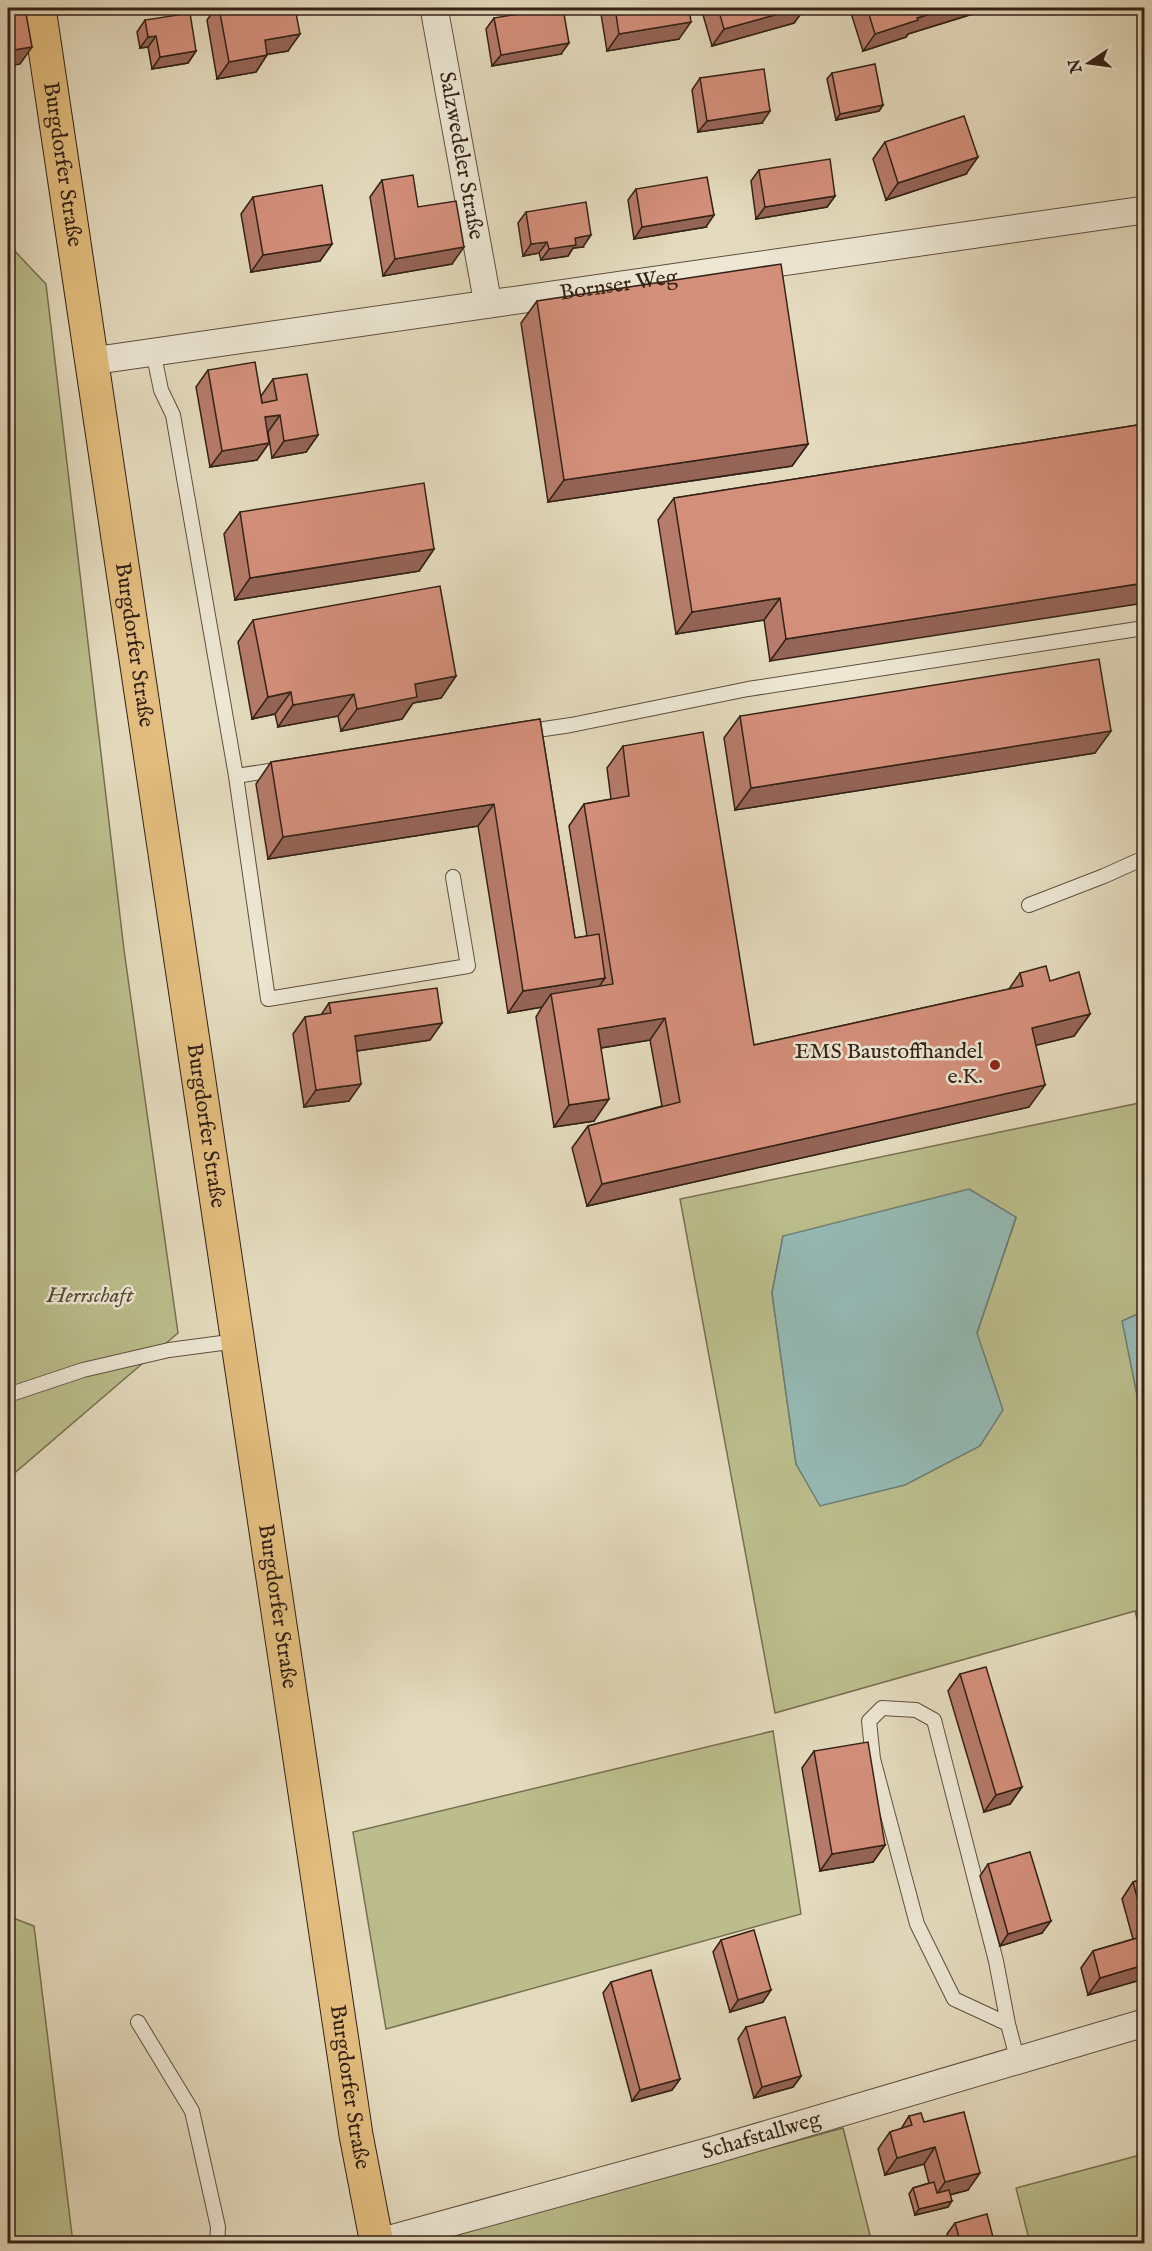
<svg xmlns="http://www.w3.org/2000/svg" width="1152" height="2251" font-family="'IM FELL English',serif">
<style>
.green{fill:#bbbd8c;stroke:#786f51;stroke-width:1.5;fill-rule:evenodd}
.water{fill:#95bab5;stroke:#6e7d75;stroke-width:1.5}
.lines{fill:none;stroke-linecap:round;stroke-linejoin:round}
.lane-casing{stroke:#604f40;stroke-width:16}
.street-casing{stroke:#604f40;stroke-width:29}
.primary-casing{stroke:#342116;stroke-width:35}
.lane{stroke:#ede7d4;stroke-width:14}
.street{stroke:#ede7d4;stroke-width:27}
.primary{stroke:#e2bd7e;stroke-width:33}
.wall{fill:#b67b6a;stroke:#342116;stroke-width:1.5}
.shaded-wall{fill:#946456;stroke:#342116;stroke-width:1.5}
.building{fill:#d48f7b;stroke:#342116;stroke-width:1.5}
.poi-dot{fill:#8f2418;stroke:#ede7d4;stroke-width:2}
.labels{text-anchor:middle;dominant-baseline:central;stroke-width:5;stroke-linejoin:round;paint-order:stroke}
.street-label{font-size:22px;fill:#342116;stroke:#ede7d4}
.poi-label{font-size:22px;fill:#342116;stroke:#ede7d4;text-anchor:end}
.park-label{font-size:22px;font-style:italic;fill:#564834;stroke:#ede7d4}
</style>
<rect width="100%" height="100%" fill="#e4dabd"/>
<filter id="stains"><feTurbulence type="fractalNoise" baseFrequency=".00333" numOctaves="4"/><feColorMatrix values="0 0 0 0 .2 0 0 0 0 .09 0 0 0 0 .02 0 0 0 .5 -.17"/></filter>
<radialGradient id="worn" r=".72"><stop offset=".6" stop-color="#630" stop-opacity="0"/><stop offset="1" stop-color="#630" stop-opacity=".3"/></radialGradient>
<g class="green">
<polygon points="8,244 46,284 124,950 178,1333 11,1476 8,1477"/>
<path d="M1144,1102V1311L1123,1321L1144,1430V1645L1135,1611L775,1713L680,1199ZM1016,1218L977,1333L796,1464L772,1293L783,1236Z"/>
<polygon points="773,1731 801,1914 386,2029 353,1832"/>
<polygon points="8,1916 34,1926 73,2243 8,2243"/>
<polygon points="843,2128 872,2243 430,2244 430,2241"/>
<polygon points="1144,2154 1144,2243 1030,2243 1016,2188"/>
</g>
<g class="water">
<polygon points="969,1189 1016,1217 977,1333 1003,1410 980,1446 905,1485 820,1506 796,1464 772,1293 783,1236"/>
<polygon points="1144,1311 1144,1430 1122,1321"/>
</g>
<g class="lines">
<g class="lane-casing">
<g id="lane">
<polyline points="153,351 161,390 173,415 236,776 282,769"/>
<polyline points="524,732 571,725 748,689 1144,628"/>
<polyline points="236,776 268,999 468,966 453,877"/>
<polyline points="1029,905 1104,876 1144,858"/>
<polyline points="8,1395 83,1370 169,1350 237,1341"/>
<polyline points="138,2022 192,2111 218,2227 217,2244"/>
<polyline points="1008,2024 954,1999 917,1924 873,1759 869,1721 882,1708 916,1710 934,1720 996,1961 1008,2024 1018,2062"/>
</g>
</g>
<g class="street-casing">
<g id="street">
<path id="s1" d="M434,8L488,304"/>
<path id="s2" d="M92,361L1144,210"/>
<path id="s3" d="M376,2243L714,2150L1144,2023"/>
</g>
</g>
<g class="primary-casing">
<g id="primary">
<path id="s4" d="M39,8L356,2135L377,2244"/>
</g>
</g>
<use href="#lane" class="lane"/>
<use href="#street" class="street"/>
<use href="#primary" class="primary"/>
</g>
<g class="wall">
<polygon points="216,8 295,8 288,51 267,54 256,72 217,79 207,20"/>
<polygon points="600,8 689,8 679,39 607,51"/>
<polygon points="701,8 805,8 794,23 712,46"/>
<polygon points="852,8 982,8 979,12 908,34 906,37 863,51 850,10"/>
<polygon points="494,18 561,54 492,66 486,29"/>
<polygon points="145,20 196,51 188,63 152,69 148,47 140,48 137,32"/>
<polygon points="832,73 883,105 879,111 836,120 827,79"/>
<polygon points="700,78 762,123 698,132 692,90"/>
<polygon points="885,142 966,174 886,200 873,159"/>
<polygon points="759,170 835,196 827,207 756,219 751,181"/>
<polygon points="382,180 452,264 383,276 370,197"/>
<polygon points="636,189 706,227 634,239 628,200"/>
<polygon points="253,197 332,244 320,261 251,272 241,214"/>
<polygon points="526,212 583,247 573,248 568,256 541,260 539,253 523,256 518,223"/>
<polygon points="537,301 808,444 792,466 548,502 521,323"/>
<polygon points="208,370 262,403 262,402 261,396 273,379 318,435 306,452 272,458 268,432 267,432 269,443 257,460 210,467 196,387"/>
<polygon points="1144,424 770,661 764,620 676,634 658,520 674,498"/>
<polygon points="240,512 434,549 419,571 235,600 224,534"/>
<polygon points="253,620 456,676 441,698 413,703 402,719 341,731 338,716 278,727 275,714 252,719 238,642"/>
<polygon points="740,716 1095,753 735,810 724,738"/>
<polygon points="540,719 575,938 587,936 569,826 584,804 611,799 607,768 623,746 754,1045 1009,989 1020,973 1050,981 1090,1014 1074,1036 1036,1045 1029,1107 587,1206 572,1148 588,1126 662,1106 650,1040 601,1048 594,1121 554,1127 536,1017 542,1007 508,1013 478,826 268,859 256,784 271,762"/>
<polygon points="329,1003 430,1040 357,1051 349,1101 304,1107 293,1034 305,1017 321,1015"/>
<polygon points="960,1674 1022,1787 1010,1804 984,1812 948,1691"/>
<polygon points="814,1751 885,1845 873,1862 820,1871 802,1768"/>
<polygon points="988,1864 1042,1933 1000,1946 980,1876"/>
<polygon points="1144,1879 1144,1979 1088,1995 1081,1968 1093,1951 1133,1939 1122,1899 1133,1882"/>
<polygon points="721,1940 763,2002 730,2012 713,1952"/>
<polygon points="611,1982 680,2079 672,2090 632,2101 603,1993"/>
<polygon points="746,2027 801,2076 793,2087 754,2098 738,2039"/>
<polygon points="909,2116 924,2122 968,2190 950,2195 948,2207 915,2215 909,2194 913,2188 929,2183 924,2164 885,2175 878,2149 890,2132 901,2129"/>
<polygon points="955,2223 994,2241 992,2244 949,2244 947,2234"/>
</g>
<g class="shaded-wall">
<polygon points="800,8 805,8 794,23 712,46 724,29"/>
<polygon points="950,8 982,8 979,12 908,34 906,37 863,51 875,34 917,18"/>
<polygon points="691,22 679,39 607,51 619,34"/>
<polygon points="300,34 288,51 253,57 265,40"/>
<polygon points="156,36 148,47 140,48 148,37"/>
<polygon points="569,43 561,54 492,66 501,55"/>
<polygon points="32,47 20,64 8,66 8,51"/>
<polygon points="196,51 188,63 152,69 160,57"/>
<polygon points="267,55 256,72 217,79 229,62"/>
<polygon points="883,105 879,111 836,120 840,114"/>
<polygon points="770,111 762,123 698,132 707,121"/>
<polygon points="978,157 966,174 886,200 898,183"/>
<polygon points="835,196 827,207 756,219 765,207"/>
<polygon points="714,215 706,227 634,239 642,227"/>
<polygon points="591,235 583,247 573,248 568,256 541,260 549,249 575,238"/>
<polygon points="547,242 539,253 523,256 531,244"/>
<polygon points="332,244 320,261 251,272 263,255"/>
<polygon points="464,247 452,264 383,276 395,259"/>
<polygon points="280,415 268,432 253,434 265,417"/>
<polygon points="318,435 306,452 272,458 284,441"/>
<polygon points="269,443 257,460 210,467 222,451"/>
<polygon points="808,444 792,466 548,502 564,480"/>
<polygon points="434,549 419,571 235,600 250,578"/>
<polygon points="1144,583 1144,603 770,661 786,639"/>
<polygon points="780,598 764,620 676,634 692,612"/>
<polygon points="456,676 441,698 413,703 402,719 341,731 357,709 415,684"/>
<polygon points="291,692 275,714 252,719 268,697"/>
<polygon points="354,694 338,716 278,727 293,705"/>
<polygon points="1111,731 1095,753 735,810 751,788"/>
<polygon points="494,804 478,826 268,859 283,837"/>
<polygon points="605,978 590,1000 551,994 542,1007 508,1013 523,991"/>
<polygon points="1090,1014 1074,1036 1017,1050 1032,1028"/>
<polygon points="665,1018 650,1040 582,1051 598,1029"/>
<polygon points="442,1023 430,1040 343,1053 355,1036"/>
<polygon points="361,1084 349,1101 304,1107 316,1090"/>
<polygon points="1045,1085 1029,1107 587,1206 602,1184"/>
<polygon points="609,1099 594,1121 554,1127 569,1105"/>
<polygon points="1022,1787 1010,1804 984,1812 996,1795"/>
<polygon points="885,1845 873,1862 820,1871 832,1854"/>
<polygon points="1051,1921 1042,1933 1000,1946 1008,1934"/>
<polygon points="1144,1965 1144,1979 1088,1995 1100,1978"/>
<polygon points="771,1990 763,2002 730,2012 738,2000"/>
<polygon points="801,2076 793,2087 754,2098 762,2087"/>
<polygon points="680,2079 672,2090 632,2101 640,2090"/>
<polygon points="935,2147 924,2164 885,2175 897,2158"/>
<polygon points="980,2173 968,2190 933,2199 945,2182"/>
<polygon points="952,2201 948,2207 915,2215 919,2209"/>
</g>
<g class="building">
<polygon points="8,8 25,8 32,47 8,51"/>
<polygon points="219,8 295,8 300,34 265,40 267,55 229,62"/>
<polygon points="553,8 563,8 569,43 501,55 494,18"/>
<polygon points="615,8 689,8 691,22 619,34"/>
<polygon points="718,8 800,8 724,29"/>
<polygon points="867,8 950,8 917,18 918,20 875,34"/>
<polygon points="190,13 196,51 160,57 156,36 148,37 145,20"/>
<polygon points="875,64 883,105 840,114 832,73"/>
<polygon points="764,69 770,111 707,121 700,78"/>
<polygon points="964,116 978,157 898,183 885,142"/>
<polygon points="830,159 835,196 765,207 759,170"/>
<polygon points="413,175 418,207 456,201 464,247 395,259 382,180"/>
<polygon points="707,177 714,215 642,227 636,189"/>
<polygon points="322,185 332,244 263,255 253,197"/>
<polygon points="586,202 591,235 575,238 576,245 549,249 547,242 531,244 526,212"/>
<polygon points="781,264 808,444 564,480 537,301"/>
<polygon points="255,362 262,403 277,400 273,379 307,374 318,435 284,441 280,415 265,417 269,443 222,451 208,370"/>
<polygon points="1144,424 1144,583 786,639 780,598 692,612 674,498"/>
<polygon points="424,483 434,549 250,578 240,512"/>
<polygon points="440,586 456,676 415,684 417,697 357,709 354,694 293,705 291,692 268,697 253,620"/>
<polygon points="1099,659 1111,731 751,788 740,716"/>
<polygon points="540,719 575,938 599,934 605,978 523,991 494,804 283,837 271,762"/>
<polygon points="703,732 754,1045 1023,986 1020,973 1046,966 1050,981 1079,972 1090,1014 1032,1028 1045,1085 602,1184 588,1126 680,1102 665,1018 598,1029 609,1099 569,1105 551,994 613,984 584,804 629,796 623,746"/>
<polygon points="437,988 442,1023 355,1036 361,1084 316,1090 305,1017 331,1013 329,1003"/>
<polygon points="986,1667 1022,1787 996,1795 960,1674"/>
<polygon points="868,1742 885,1845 832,1854 814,1751"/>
<polygon points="1030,1852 1051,1921 1008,1934 988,1864"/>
<polygon points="1144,1879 1144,1923 1133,1882"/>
<polygon points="754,1930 771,1990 738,2000 721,1940"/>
<polygon points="1144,1936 1144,1965 1100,1978 1093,1951"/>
<polygon points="651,1970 680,2079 640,2090 611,1982"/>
<polygon points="785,2017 801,2076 762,2087 746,2027"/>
<polygon points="964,2112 980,2173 945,2182 935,2147 897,2158 890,2132 912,2125 909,2116 921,2113 924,2122"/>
<polygon points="934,2182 937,2193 949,2190 952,2201 919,2209 913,2188"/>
<polygon points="987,2214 994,2241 985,2244 961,2244 955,2223"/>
</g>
<circle class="poi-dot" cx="995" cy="1065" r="6"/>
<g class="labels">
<g class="street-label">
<text stroke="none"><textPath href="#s1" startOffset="150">Salzwedeler Straße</textPath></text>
<text stroke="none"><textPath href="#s4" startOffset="158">Burgdorfer Straße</textPath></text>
<text stroke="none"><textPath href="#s2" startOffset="532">Bornser Weg</textPath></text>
<text stroke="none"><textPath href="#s4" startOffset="644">Burgdorfer Straße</textPath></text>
<text stroke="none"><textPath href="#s4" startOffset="1130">Burgdorfer Straße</textPath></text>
<text stroke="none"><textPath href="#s4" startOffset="1616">Burgdorfer Straße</textPath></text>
<text stroke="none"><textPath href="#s4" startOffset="2102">Burgdorfer Straße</textPath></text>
<text stroke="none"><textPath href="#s3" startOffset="400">Schafstallweg</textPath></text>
</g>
<g class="poi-label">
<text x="983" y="1052">EMS Baustoffhandel<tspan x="983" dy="25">e.K.</tspan></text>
</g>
<g class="park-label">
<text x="90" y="1296">Herrschaft</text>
</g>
</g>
<rect width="1152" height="2251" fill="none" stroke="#e4dabd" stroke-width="30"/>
<rect x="9" y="9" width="1134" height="2233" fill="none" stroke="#342116" stroke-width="3"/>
<rect x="15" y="15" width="1122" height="2221" fill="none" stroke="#342116" stroke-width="1.5"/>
<g transform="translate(1089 63) rotate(257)" stroke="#ede7d4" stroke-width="4.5" paint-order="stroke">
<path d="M0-4.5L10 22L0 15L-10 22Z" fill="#342116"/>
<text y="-9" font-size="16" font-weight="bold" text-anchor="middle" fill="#342116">N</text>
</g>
<rect width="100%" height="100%" filter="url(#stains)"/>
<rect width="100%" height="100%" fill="url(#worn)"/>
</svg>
